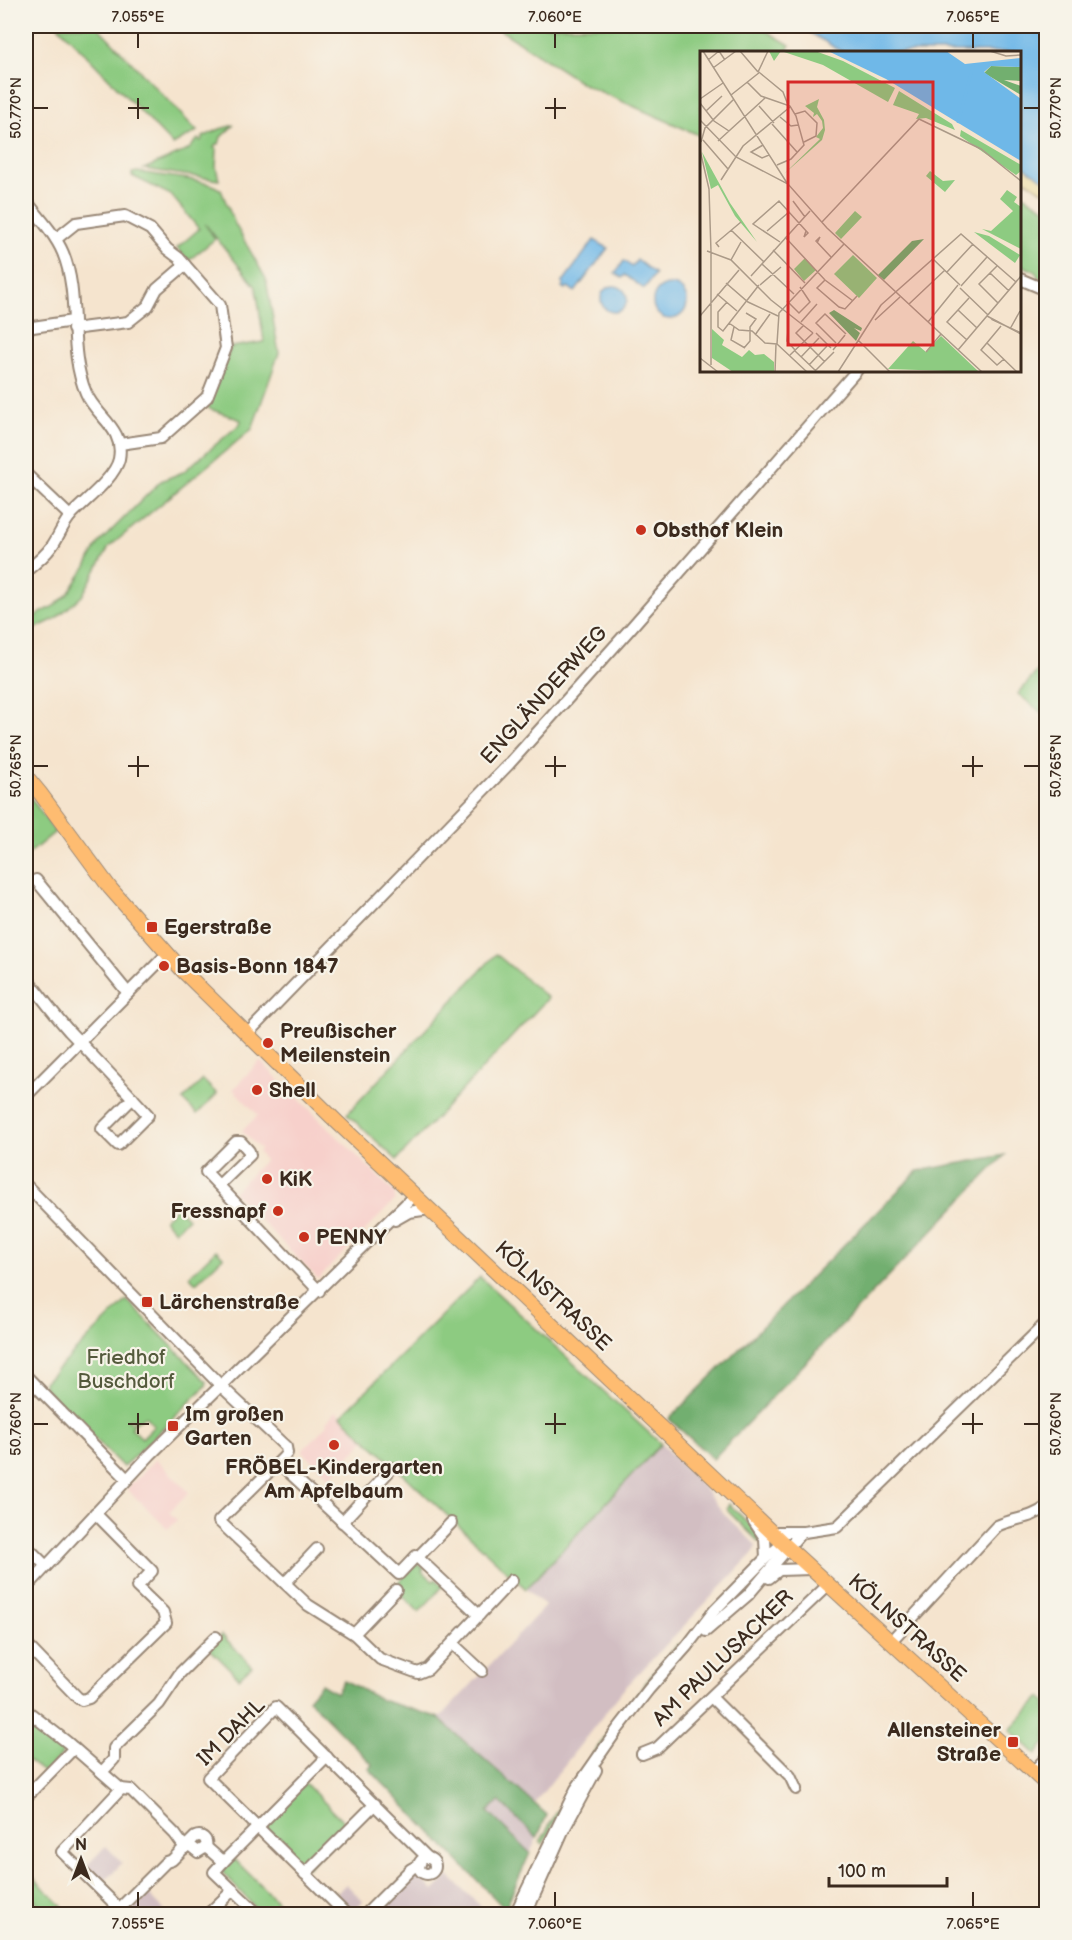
<svg xmlns="http://www.w3.org/2000/svg" width="1072" height="1940" font-family="'Balsamiq Sans',sans-serif">
<style>
.built{fill:#f7d0cb}
.industrial{fill:#d2bec2}
.green{fill:#8dcb81;stroke:#647a50;stroke-width:1.5;fill-rule:evenodd}
.forest{fill:#72af6f;stroke:#566c46;stroke-width:1.5}
.sand{fill:#eeda9e;stroke:#94825e;stroke-width:1.5}
.water{fill:#6fb8e8;stroke:#557183;stroke-width:1.5}
.lines{fill:none;stroke-linecap:round;stroke-linejoin:round}
.minor-casing{stroke:#988776;stroke-width:14}
.major-casing{stroke:#988776;stroke-width:16}
.minor{stroke:#fff;stroke-width:10}
.major{stroke:#febc71;stroke-width:14}
.ticks{fill:none;stroke:#3b2a1e;stroke-width:2}
.poi-dot{fill:#c8321e;stroke:#f7f3e8;stroke-width:2}
.labels{text-anchor:middle;dominant-baseline:central;stroke-width:4.5;stroke-linejoin:round;paint-order:stroke}
.poi-label{font-size:21px;font-weight:bold;fill:#3b2a1e;stroke:#f7f3e8;text-anchor:start}
.street-label{font-size:21px;fill:#3b2a1e;stroke:#f7f3e8}
.park-label{font-size:21px;fill:#545a3c;stroke:#f7f3e8}
.inset-river{fill:none;stroke:#6fb8e8;stroke-width:3}
.inset-road{fill:none;stroke:#ab9a88;stroke-width:1.5}
.view{fill:#d62828;fill-opacity:0.15;stroke:#d62828;stroke-width:3}
.inset-edge{fill:none;stroke:#3b2a1e;stroke-width:3}
.neatline{fill:none;stroke:#3b2a1e;stroke-width:2}
.ticks-label{font-size:15px;text-anchor:middle;fill:#3b2a1e}
</style>
<rect width="100%" height="100%" fill="#f7f3e8"/>
<filter id="ink" filterUnits="userSpaceOnUse"><feTurbulence type="fractalNoise" baseFrequency=".0167" numOctaves="2"/><feDisplacementMap in="SourceGraphic" scale="12" xChannelSelector="R" yChannelSelector="G"/><feConvolveMatrix kernelMatrix="1 2 1 2 8 2 1 2 1" color-interpolation-filters="sRGB"/></filter>
<filter id="wash" filterUnits="userSpaceOnUse"><feTurbulence type="fractalNoise" baseFrequency=".008" numOctaves="4" result="noise"/><feDisplacementMap in="SourceGraphic" scale="24" xChannelSelector="R" yChannelSelector="G"/><feGaussianBlur stdDeviation="1.35" result="paint"/><feColorMatrix in="noise" values="0 0 0 0 0 0 0 0 0 0 0 0 0 0 0 0 0 1.4 0 .05"/><feComposite in="paint" operator="in"/></filter>
<g filter="url(#wash)">
<rect width="100%" height="100%" fill="#f5e4ce"/>
<g class="built">
<polygon points="260,1061 395,1193 394,1201 318,1279 233,1192 265,1160 258,1152 260,1149 242,1131 258,1115 233,1089"/>
<polygon points="336,1411 366,1439 330,1477 302,1451 328,1424 326,1422"/>
<polygon points="156,1459 189,1492 169,1512 177,1520 168,1529 127,1489"/>
</g>
<g class="industrial">
<polygon points="661,1444 697,1480 727,1517 756,1545 755,1551 623,1690 534,1804 437,1717 441,1717 545,1606 526,1589"/>
<polygon points="498,1801 537,1838 530,1853 487,1812"/>
<polygon points="106,1846 122,1863 103,1883 86,1866"/>
<polygon points="449,1876 489,1914 398,1914 386,1903 413,1877 422,1879 434,1891"/>
<polygon points="346,1884 363,1901 353,1911 336,1894"/>
<polygon points="148,1894 165,1911 161,1914 133,1914 130,1912"/>
</g>
<g class="green">
<polygon points="58,26 97,26 197,131 173,145"/>
<polygon points="494,26 758,26 790,45 786,52 702,52 701,136 585,85"/>
<polygon points="234,125 221,137 219,144 216,144 214,148 217,149 216,167 219,180 144,169 188,150 198,139 200,141 203,139 203,137 220,129"/>
<polygon points="137,172 188,179 213,185 221,190 235,224 266,279 279,353 252,429 109,547 82,596 55,619 34,629 26,635 26,621 54,606 68,594 84,570 99,543 161,481 183,472 240,424 241,420 210,409 208,407 231,347 264,342 256,287 205,224 215,239 188,261 177,248 199,229 171,195 132,176 132,173"/>
<polygon points="1020,193 1046,209 1046,280 1038,277 1035,271 1020,265"/>
<polygon points="1046,661 1046,716 1018,694"/>
<polygon points="26,791 55,832 26,856"/>
<polygon points="496,954 548,998 397,1160 347,1114"/>
<polygon points="203,1080 217,1094 197,1114 183,1100"/>
<polygon points="177,1207 188,1218 175,1231 164,1219"/>
<polygon points="216,1250 223,1257 196,1283 189,1276"/>
<polygon points="480,1277 661,1444 526,1589 341,1416"/>
<path d="M127,1300L207,1382L206,1386L123,1467L44,1387V1382ZM145,1416L154,1426L142,1438L131,1428L133,1425L128,1420L131,1418L135,1423Z"/>
<polygon points="729,1504 753,1528 760,1541 759,1542 729,1512 727,1508"/>
<polygon points="417,1564 424,1568 422,1571 434,1581 436,1579 443,1586 419,1612 394,1587"/>
<polygon points="222,1635 252,1666 239,1678 209,1648"/>
<path d="M678,1644L680,1645C626,1706 580,1772 543,1844L540,1842C581,1767 622,1709 678,1644Z"/>
<polygon points="1041,1697 1046,1702 1046,1742 1036,1754 1010,1730"/>
<path d="M26,1716L61,1743C68,1755 53,1764 45,1773L26,1759Z"/>
<polygon points="305,1783 349,1827 308,1867 305,1866 267,1830 266,1826"/>
<polygon points="233,1858 290,1914 261,1914 221,1871"/>
<polygon points="34,1878 63,1907 56,1914 49,1914 26,1892 26,1887"/>
</g>
<g class="forest">
<polygon points="1005,1155 713,1459 669,1419 918,1171"/>
<polygon points="344,1680 381,1700 437,1717 547,1815 537,1838 499,1801 488,1812 530,1853 505,1909 369,1769 373,1765 308,1699 321,1684 336,1693"/>
</g>
<polygon class="sand" points="1020,148 1046,176 1046,193 1020,177"/>
<g class="water">
<polygon points="799,26 1046,26 1046,181 1020,164 1020,52 842,52"/>
<polygon points="594,240 608,248 575,292 568,287 565,289 562,287 564,284 562,283"/>
<polygon points="637,260 655,274 644,289 625,275 622,278 615,273 624,261 632,267"/>
<circle cx="670" cy="302" r="17"/>
<circle cx="614" cy="299" r="13"/>
</g>
</g>
<g filter="url(#ink)">
<g class="lines">
<g class="minor-casing">
<g id="minor">
<path d="M26,201C39,217 55,234 63,253C81,297 67,349 86,393C96,417 125,428 119,459C115,478 84,501 71,515C63,524 59,536 52,546C45,556 35,564 26,571"/>
<polyline points="56,239 76,223 125,216 150,229 167,249 179,258 220,305 226,348 207,397 161,438 120,444"/>
<polyline points="1020,279 1046,290"/>
<polyline points="26,328 73,321"/>
<polyline points="73,329 128,322 148,306 157,289 185,265"/>
<polyline points="26,474 70,516"/>
<polyline points="36,880 128,993"/>
<path d="M26,977C40,995 54,1014 69,1031C96,1059 122,1086 148,1115L118,1145L102,1129L133,1098"/>
<polyline points="247,1034 509,764 630,629 857,370"/>
<polyline points="26,1096 167,954"/>
<polyline points="26,1185 221,1386 286,1447 287,1453 283,1458 219,1521 308,1605 354,1634 380,1659 418,1673 428,1669 512,1580"/>
<polyline points="219,1185 250,1155 249,1151 241,1142 236,1142 206,1172 319,1291"/>
<polyline points="395,1220 409,1212 430,1209"/>
<polyline points="26,1376 127,1479"/>
<polyline points="279,1463 399,1574 416,1556 479,1615"/>
<polyline points="753,1520 765,1538 766,1558"/>
<polyline points="342,1522 392,1468"/>
<polyline points="772,1532 804,1532 837,1527 1046,1323"/>
<polyline points="26,1546 46,1566"/>
<polyline points="418,1557 451,1523"/>
<polyline points="769,1578 779,1570 811,1569"/>
<polyline points="285,1583 317,1549"/>
<polyline points="26,1588 150,1455 415,1195"/>
<polyline points="706,1631 748,1595 799,1535 804,1532"/>
<polyline points="354,1634 396,1590"/>
<path d="M891,1641L997,1526C1013,1518 1032,1519 1046,1507"/>
<polyline points="26,1644 78,1698 82,1700 89,1698 166,1623 163,1612 137,1587 152,1571 95,1513"/>
<polyline points="453,1644 482,1671"/>
<polyline points="712,1698 790,1776 796,1789"/>
<polyline points="26,1710 67,1742 121,1789 131,1790 175,1834 185,1848"/>
<polyline points="642,1754 657,1748 828,1585"/>
<polyline points="102,1772 114,1759 114,1748 159,1704 180,1673 216,1637"/>
<polyline points="1033,1772 1046,1758"/>
<polyline points="121,1789 62,1852 125,1914"/>
<polyline points="26,1797 74,1748"/>
<polyline points="188,1844 198,1852 206,1847"/>
<polyline points="206,1847 223,1862 214,1872 258,1914"/>
<circle cx="427" cy="1866" r="8"/>
<polyline points="223,1862 327,1757"/>
<polyline points="305,1874 375,1804"/>
<path d="M114,1914L166,1862L172,1860L195,1837C202,1834 208,1839 206,1847"/>
<polyline points="208,1914 233,1890"/>
<polyline points="346,1914 208,1778 276,1707 428,1858"/>
<polyline points="366,1914 411,1869 420,1864"/>
<polyline points="515,1914 576,1789 617,1730 649,1689 687,1646 714,1611 766,1558 783,1543"/>
<polyline points="526,1914 563,1831 596,1770"/>
</g>
</g>
<g class="major-casing">
<polyline id="major" points="26,776 40,793 110,888 183,971 337,1122 783,1543 1046,1784"/>
</g>
<use href="#minor" class="minor"/>
<use href="#major" class="major"/>
</g>
</g>
<path class="ticks" d="M138,33V48M555,33V48M973,33V48M138,98V119M555,98V119M33,108H48M128,108H149M545,108H566M1024,108H1039M138,756V777M555,756V777M973,756V777M33,766H48M128,766H149M545,766H566M962,766H983M1024,766H1039M138,1413V1434M555,1413V1434M973,1413V1434M33,1424H48M128,1424H149M545,1424H566M962,1424H983M1024,1424H1039M138,1892V1907M555,1892V1907M973,1892V1907"/>
<g class="poi-dot">
<circle cx="641" cy="530" r="6"/>
<rect x="146" y="921" width="12" height="12" rx="3"/>
<circle cx="164" cy="966" r="6"/>
<circle cx="268" cy="1043" r="6"/>
<circle cx="257" cy="1090" r="6"/>
<circle cx="267" cy="1179" r="6"/>
<circle cx="278" cy="1211" r="6"/>
<circle cx="304" cy="1237" r="6"/>
<rect x="141" y="1296" width="12" height="12" rx="3"/>
<rect x="167" y="1420" width="12" height="12" rx="3"/>
<circle cx="334" cy="1445" r="6"/>
<rect x="1007" y="1736" width="12" height="12" rx="3"/>
</g>
<g class="labels">
<g class="poi-label">
<text x="653" y="530">Obsthof Klein</text>
<text x="164" y="927">Egerstraße</text>
<text x="176" y="966">Basis-Bonn 1847</text>
<text x="280" y="1031">Preußischer<tspan x="280" dy="24">Meilenstein</tspan></text>
<text x="269" y="1090">Shell</text>
<text x="279" y="1179">KiK</text>
<text x="266" y="1211" text-anchor="end">Fressnapf</text>
<text x="316" y="1237">PENNY</text>
<text x="159" y="1302">Lärchenstraße</text>
<text x="185" y="1414">Im großen<tspan x="185" dy="24">Garten</tspan></text>
<text x="334" y="1467" text-anchor="middle">FRÖBEL-Kindergarten<tspan x="334" dy="24">Am Apfelbaum</tspan></text>
<text x="1001" y="1730" text-anchor="end">Allensteiner<tspan x="1001" dy="24">Straße</tspan></text>
</g>
<g class="street-label">
<text transform="translate(544 695) rotate(-48)">ENGLÄNDERWEG</text>
<text transform="translate(553 1296) rotate(43)">KÖLNSTRASSE</text>
<text transform="translate(907 1628) rotate(42)">KÖLNSTRASSE</text>
<text transform="translate(723 1658) rotate(-44)">AM PAULUSACKER</text>
<text transform="translate(231 1732) rotate(-45)">IM DAHL</text>
</g>
<g class="park-label">
<text x="126" y="1357">Friedhof<tspan x="126" dy="24">Buschdorf</tspan></text>
</g>
</g>
<g transform="translate(700 51)">
<rect width="321" height="321" fill="#f5e4ce"/>
<path d="M69,0H115L143,10L195,37L188,51L123,14L81,0L74,10ZM199,40L252,73L255,79L226,67L216,68L219,63L193,54ZM119,48L117,56L124,69L125,79L122,89L84,123L120,88L116,86L123,77L122,70L117,63L113,66L114,62L105,55ZM261,79L321,114V120L316,124L260,85ZM2,101L30,152L57,191L35,165L18,134L11,138ZM230,120L243,130L255,129L245,141L226,125ZM307,139L317,146L314,151L321,156V198L282,178L291,180L313,160L300,148ZM155,160L162,166L141,188L135,182ZM274,181L289,185L320,204L315,212ZM153,204L177,227L159,247L134,223ZM105,207L116,219L104,230L94,218ZM12,278L24,289L22,294L42,306L49,299L55,304L64,303L74,311V321H33L12,307ZM241,285L279,321L188,318L213,290L226,301Z" fill="#8dcb81"/>
<path d="M291,15L321,16V30L304,29L321,35V44L284,22ZM224,188L184,229L178,224L212,190ZM134,259L162,277L161,280L154,277L160,282L156,290L129,262Z" fill="#72af6f"/>
<path d="M128,0H246L265,13L321,7V16L291,15L284,21L321,48V110L186,28Z" fill="#6fb8e8"/>
<path class="inset-river" d="M258,72L273,15"/>
<path class="inset-road" d="M3,0L87,132M40,0L58,21M290,0L306,5L321,4M8,9L19,0L25,9M13,17L36,0M58,21L68,0M60,22L83,41L88,54M47,31L61,45L90,55L96,65L104,94L91,108L77,114M31,44L60,21M0,48L23,32M0,52L14,70L29,80M59,55L74,72M6,60L22,45M95,63L105,60L117,72L116,85L104,91M80,66L91,75L98,74M0,69L36,106L88,133L127,177L282,321M72,73L97,101M3,89L28,118M18,90L65,47M1,91L5,77L34,48M63,94L51,101L62,107L69,104M0,99L9,138L11,201M21,129L43,95L90,56M93,150L105,166M122,171L219,68L281,98L321,130M31,179L64,211M67,180L89,161M85,186L125,229L153,250M80,191L53,173L79,150L108,182L104,186L106,180M117,192L120,186L116,190L131,206M19,196L16,192L41,171M73,199L105,232M7,200L31,209L71,249L113,282M11,202V314M233,208L260,234M31,209L41,191M62,213L94,243M297,215L279,233L298,252M247,221L273,193M290,222L309,240M51,225L110,160M125,229L117,237L139,256L145,258L157,245M26,232L48,251L78,265M60,234L81,216M261,235L287,206M260,237L288,264M17,243L37,260M87,250L99,262L110,251L100,236M27,251L18,261V276L23,280L59,234M209,253L245,219M181,254L261,183L316,231M258,259L277,277M0,265L39,219M287,265L321,283M291,268L321,282M175,269L200,246M101,271L117,253M228,271L258,234M29,272L39,279L52,280L65,292L77,293M104,274L96,282L125,311M301,275L281,299L297,314L304,308M34,276L31,289L45,297M310,278L320,260M88,279L87,290L95,299M116,282L131,297M55,284L70,263M158,289L190,321M267,289L247,271L269,247M136,292L116,272L125,263L146,283M287,292L317,321M44,297L50,290V276L56,268L46,262M133,299L145,284M258,299L321,225M95,300L116,320M226,301L241,283M90,304L113,282M101,306L119,287M0,307L18,321M109,314L127,295M115,320L134,301M75,321L76,293M107,321L77,293L79,262L144,193M138,321L181,254"/>
<path class="view" d="M88,31H233V294H88Z"/>
<rect width="321" height="321" class="inset-edge"/>
</g>
<rect width="1072" height="1940" fill="none" stroke="#f7f3e8" stroke-width="66"/>
<g transform="translate(81 1859)" stroke="#f7f3e8" stroke-width="4.5" paint-order="stroke">
<path d="M0-4.5L10 22L0 15L-10 22Z" fill="#3b2a1e"/>
<text y="-9" font-size="16" font-weight="bold" text-anchor="middle" fill="#3b2a1e">N</text>
</g>
<path d="M829 1877v9h118v-9" fill="none" stroke="#3b2a1e" stroke-width="3"/>
<text x="838" y="1877" font-size="18" fill="#3b2a1e" stroke="#f7f3e8" stroke-width="4.5" paint-order="stroke">100 m</text>
<rect x="33" y="33" width="1006" height="1874" class="neatline"/>
<g class="ticks-label">
<text x="138" y="22">7.055°E</text>
<text x="555" y="22">7.060°E</text>
<text x="973" y="22">7.065°E</text>
<text transform="translate(16 108) rotate(-90)" y="5">50.770°N</text>
<text transform="translate(1056 108) rotate(-90)" y="5">50.770°N</text>
<text transform="translate(16 766) rotate(-90)" y="5">50.765°N</text>
<text transform="translate(1056 766) rotate(-90)" y="5">50.765°N</text>
<text transform="translate(16 1424) rotate(-90)" y="5">50.760°N</text>
<text transform="translate(1056 1424) rotate(-90)" y="5">50.760°N</text>
<text x="138" y="1929">7.055°E</text>
<text x="555" y="1929">7.060°E</text>
<text x="973" y="1929">7.065°E</text>
</g>
</svg>
